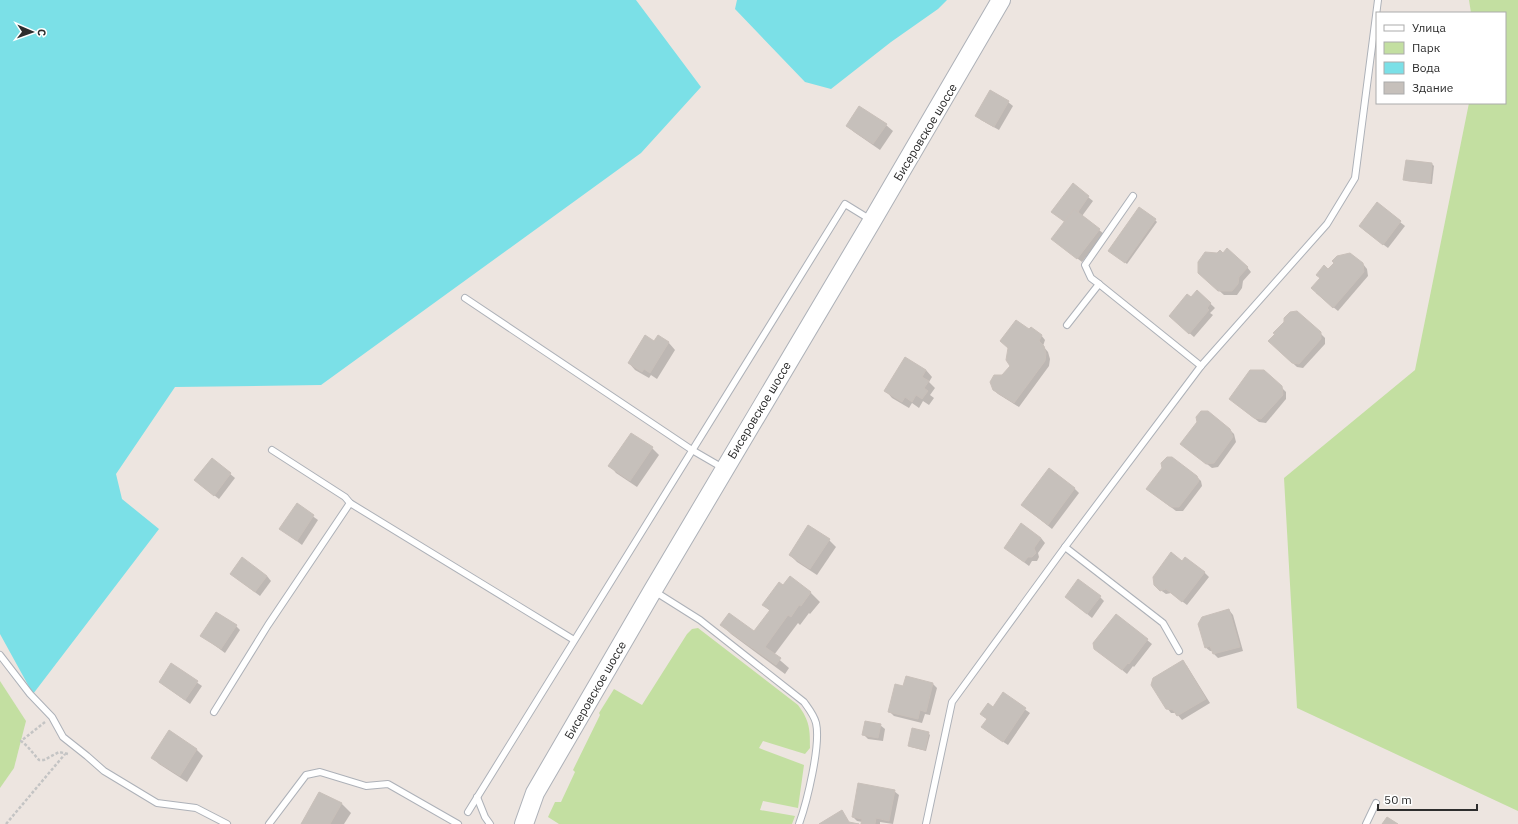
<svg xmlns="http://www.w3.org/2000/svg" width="1518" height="824" font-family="'IBM Plex Sans',sans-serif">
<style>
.green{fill:#c3dfa1}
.water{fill:#7be0e7}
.shadow{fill:#0003}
.building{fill:#c6c0bb;stroke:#c9c0ba}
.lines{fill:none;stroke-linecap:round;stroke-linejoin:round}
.service-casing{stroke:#adb1b8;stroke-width:8}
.secondary-casing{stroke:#adb1b8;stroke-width:20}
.path{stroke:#c4c4c4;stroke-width:2.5;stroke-dasharray:3 2;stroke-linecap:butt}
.service{stroke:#fff;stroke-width:6}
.secondary{stroke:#fff;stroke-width:18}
.labels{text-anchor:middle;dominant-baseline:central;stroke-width:3.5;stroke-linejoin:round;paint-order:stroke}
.street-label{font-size:12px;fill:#2d2d2d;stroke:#fff}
</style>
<rect width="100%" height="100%" fill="#ede5e0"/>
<g class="green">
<polygon points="1469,0 1518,0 1518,811 1297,708 1284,478 1415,370 1469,103 1505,103 1505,13 1471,13"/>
<path d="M698,628L798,705C810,721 810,730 810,748L805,754L763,741L759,748L804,765L798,808L763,801L760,810L795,816L792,824H559L548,817L555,802H561L575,772L573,770L600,715L599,713L614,689L642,705L687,634L692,629Z"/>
<polygon points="0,681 26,721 14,768 0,788"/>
</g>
<g class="water">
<polygon points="0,0 636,0 701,87 641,153 321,385 175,387 116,474 122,499 159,529 33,694 0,634"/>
<polygon points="737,0 947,0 938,9 891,42 831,89 805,82 735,9"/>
</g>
<g class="shadow">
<polygon points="990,92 1008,102 1013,106 999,130 981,120 977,116"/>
<polygon points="886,125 893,131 880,150 854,132 847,126"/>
<polygon points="1432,164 1434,166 1432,184 1406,181 1404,179"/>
<polygon points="1073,185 1093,201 1082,216 1104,234 1082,262 1057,243 1065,222"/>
<polygon points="1377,204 1405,226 1388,248 1364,230"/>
<polygon points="1155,220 1157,222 1127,264 1111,252"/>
<polygon points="1217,254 1247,267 1251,272 1243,281 1242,288 1237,295 1224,295 1204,277"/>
<polygon points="1363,264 1367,269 1368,276 1338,311 1316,293 1328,270"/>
<polygon points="1197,291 1215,308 1210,313 1213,315 1194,337 1174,320"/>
<polygon points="1029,331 1041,335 1045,340 1043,346 1048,352 1050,359 1049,366 1019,407 998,394 993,389 1011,366 1009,348"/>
<polygon points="1320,333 1325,338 1325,344 1303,368 1297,367 1274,346"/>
<polygon points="658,336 669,343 675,350 657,379 651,375 649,378 635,370 629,363 654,342"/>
<polygon points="926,370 932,377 929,382 935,388 930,395 934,398 929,405 923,401 919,408 912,403 909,408 892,398 886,391"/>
<polygon points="1281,387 1286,392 1286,399 1266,423 1259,422 1235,403"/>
<polygon points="1229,429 1234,434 1236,442 1218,467 1212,468 1181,444"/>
<polygon points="652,448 659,455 637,487 616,473 610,466"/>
<polygon points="212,459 235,478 219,499 200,484"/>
<polygon points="1163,468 1196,476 1201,481 1202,486 1183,511 1176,511 1147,489"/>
<polygon points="1074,488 1079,493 1052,529 1022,505"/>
<polygon points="297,505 318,520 302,545 281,529"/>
<polygon points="1041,538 1045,543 1038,553 1039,557 1037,561 1032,561 1029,566 1005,548"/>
<polygon points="829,540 836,547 817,575 797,562 790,555"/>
<polygon points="1183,562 1204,572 1209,577 1187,605 1171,593 1166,594 1159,589"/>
<polygon points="231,574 267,576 271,581 260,596"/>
<polygon points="790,577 811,593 820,602 810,614 809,613 800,625 798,623 774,655 789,668 785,674 731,634 722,625 755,633 770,611 764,605 783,586"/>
<polygon points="1066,597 1100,597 1104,601 1092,618"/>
<polygon points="1229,610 1233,615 1243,651 1218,658 1214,654 1213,651 1210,651 1205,647"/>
<polygon points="1116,615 1152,644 1134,667 1133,666 1127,674 1095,648"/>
<polygon points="236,626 240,630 225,653 202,636"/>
<polygon points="1182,661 1187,666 1210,703 1182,720 1176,713 1171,713 1167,708"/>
<polygon points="172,665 202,686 190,704 160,682"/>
<polygon points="933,684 937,688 930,715 925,714 922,723 894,716 889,711 904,687"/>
<polygon points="1003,694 1030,713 1008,745 987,731 987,719 982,714 993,708"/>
<polygon points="880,725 885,729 883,741 868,739 863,734"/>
<polygon points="169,732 197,750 203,756 187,782 159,764 153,758"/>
<polygon points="928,733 930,735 926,751 911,747 909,746"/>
<polygon points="894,791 899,795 893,824 880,822 880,824 862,824 862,822 857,821 853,817"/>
<polygon points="320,793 342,804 351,813 344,824 302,824"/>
</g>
<g class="building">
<polygon points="990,90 1009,101 994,127 975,116"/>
<polygon points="859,106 887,124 873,144 846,126"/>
<polygon points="1406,160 1432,163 1430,183 1403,180"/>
<polygon points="1073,183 1089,196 1078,212 1074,209 1065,222 1051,212"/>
<polygon points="1377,202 1401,221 1383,245 1359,226"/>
<polygon points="1139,207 1156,219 1125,263 1108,251"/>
<polygon points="1074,209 1100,229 1077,259 1051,239"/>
<polygon points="1227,248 1248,267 1239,277 1238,284 1232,291 1218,291 1198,273 1198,262 1205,252 1217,253 1220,250 1223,253"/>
<polygon points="1350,253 1363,263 1364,272 1333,308 1311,288 1320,278 1316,275 1324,265 1328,269 1334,263 1332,261 1337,256"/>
<polygon points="1197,290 1211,303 1207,308 1209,310 1189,334 1169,316 1187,294 1191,297"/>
<polygon points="1297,311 1321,332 1321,339 1299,364 1292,363 1268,341 1275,334 1273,333 1284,322 1284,318 1290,312"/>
<polygon points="1016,320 1029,329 1031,327 1042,335 1039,341 1044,346 1046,354 1045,361 1014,403 993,390 990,382 994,375 1002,375 1010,366 1006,360 1008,348 1000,341"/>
<polygon points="645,335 654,341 658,335 669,342 650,373 644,369 642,372 628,363"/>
<polygon points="905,357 926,370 922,377 929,381 924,388 928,391 922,399 916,395 912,402 905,397 902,402 884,391"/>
<polygon points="1250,370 1264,370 1282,386 1283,395 1261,419 1254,418 1229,399"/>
<polygon points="1201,411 1208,411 1230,429 1233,437 1214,463 1206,464 1180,444 1197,422 1196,417"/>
<polygon points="631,433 653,447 630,481 608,466"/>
<polygon points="1167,457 1172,457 1197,476 1199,481 1179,507 1171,507 1146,489 1162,468 1161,463"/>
<polygon points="212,458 231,473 214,496 194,480"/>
<polygon points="1049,468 1075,488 1048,525 1021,505"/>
<polygon points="297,503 314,515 297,541 279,529"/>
<polygon points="1021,523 1041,538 1034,548 1036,553 1032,557 1028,557 1024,562 1004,548"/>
<polygon points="808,525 830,539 810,569 789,555"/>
<polygon points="1171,552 1182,561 1185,557 1205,572 1182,602 1166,589 1160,591 1154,585 1153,577"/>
<polygon points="242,557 267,576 255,592 230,574"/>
<polygon points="790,576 811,592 801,606 799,605 791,617 788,615 765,647 781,658 776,665 720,625 729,613 754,631 770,610 762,605 779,582 783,585"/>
<polygon points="1078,579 1101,596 1087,614 1065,597"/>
<polygon points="1229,609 1240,647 1213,654 1210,646 1205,648 1198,624 1202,617"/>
<polygon points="216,612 237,625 221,649 200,636"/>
<polygon points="1116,614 1148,639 1129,664 1128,663 1122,670 1094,649 1093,643"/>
<polygon points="1183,660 1206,699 1177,716 1173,710 1166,709 1151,685 1153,678"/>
<polygon points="171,663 198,681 185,700 159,682"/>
<polygon points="906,676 933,683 926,712 920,710 918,719 888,712 895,684 903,686"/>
<polygon points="1003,692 1026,708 1003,742 981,727 987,719 980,714 988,703 993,707"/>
<polygon points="865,721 881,724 878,738 862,735"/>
<polygon points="912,728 929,732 925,750 908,746"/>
<polygon points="169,730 197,749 180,776 151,758"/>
<polygon points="858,783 895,790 889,821 876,818 875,824 861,824 862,819 852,817"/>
<polygon points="319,792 342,803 330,824 301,824"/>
<polygon points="842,810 849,822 859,824 819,824"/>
<polygon points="1387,817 1398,824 1382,824"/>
</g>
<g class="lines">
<g class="service-casing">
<g id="service">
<polyline points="1099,284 1091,278 1085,265 1133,196"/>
<polyline points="465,298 692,450 723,468"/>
<polyline points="1067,325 1099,284 1201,366"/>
<polyline points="272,450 345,497 350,503 574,640"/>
<polyline points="1065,547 1163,623 1179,651"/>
<path d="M654,591L700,620L804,702C809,709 814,715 816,723C821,745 807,802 799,824"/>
<polyline points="0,655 30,694 52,717 63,737 87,756 104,771 157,803 196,808 227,824"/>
<polyline points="214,712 268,625 350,503"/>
<polyline points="477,797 485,817 490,824"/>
<polyline points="468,812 845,204 871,220"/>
<polyline points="269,824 306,775 320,772 366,786 388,784 458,824"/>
<polyline points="926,824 952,702 1065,547 1201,366 1327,224 1355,178 1378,0"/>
<polyline points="1366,824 1376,803"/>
</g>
</g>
<g class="secondary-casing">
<polyline id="secondary" points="524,824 535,793 653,590 872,221 1001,0"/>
</g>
<g class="path">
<polyline points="45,722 21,741 27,746 39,760 44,760 59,752 68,754"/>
<polyline points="6,824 65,754"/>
</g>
<use href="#service" class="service"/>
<use href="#secondary" class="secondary"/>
</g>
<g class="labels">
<g class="street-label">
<text transform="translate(925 132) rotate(-59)">Бисеровское шоссе</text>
<text transform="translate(759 410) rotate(-59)">Бисеровское шоссе</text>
<text transform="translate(595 690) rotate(-60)">Бисеровское шоссе</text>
</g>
</g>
<rect x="1376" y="12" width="130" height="92" fill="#ffffff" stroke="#ababab"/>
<rect x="1384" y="25" width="20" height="6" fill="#ffffff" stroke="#ababab"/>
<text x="1412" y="32" font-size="12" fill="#2d2d2d">Улица</text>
<rect x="1384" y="42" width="20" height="12" fill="#c3dfa1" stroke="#ababab"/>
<text x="1412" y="52" font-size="12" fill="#2d2d2d">Парк</text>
<rect x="1384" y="62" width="20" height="12" fill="#7be0e7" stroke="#ababab"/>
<text x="1412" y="72" font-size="12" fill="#2d2d2d">Вода</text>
<rect x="1384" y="82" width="20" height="12" fill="#c6c0bb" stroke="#ababab"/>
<text x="1412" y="92" font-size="12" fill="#2d2d2d">Здание</text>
<g transform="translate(32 32) rotate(92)" stroke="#ffffff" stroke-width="3" paint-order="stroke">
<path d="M0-3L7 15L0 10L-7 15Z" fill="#2d2d2d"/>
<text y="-6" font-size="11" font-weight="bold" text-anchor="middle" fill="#2d2d2d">С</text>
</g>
<path d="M1378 804v6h99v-6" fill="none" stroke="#2d2d2d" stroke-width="2"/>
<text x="1384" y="804" font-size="12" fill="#2d2d2d" stroke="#ffffff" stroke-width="3" paint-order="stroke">50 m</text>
</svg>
